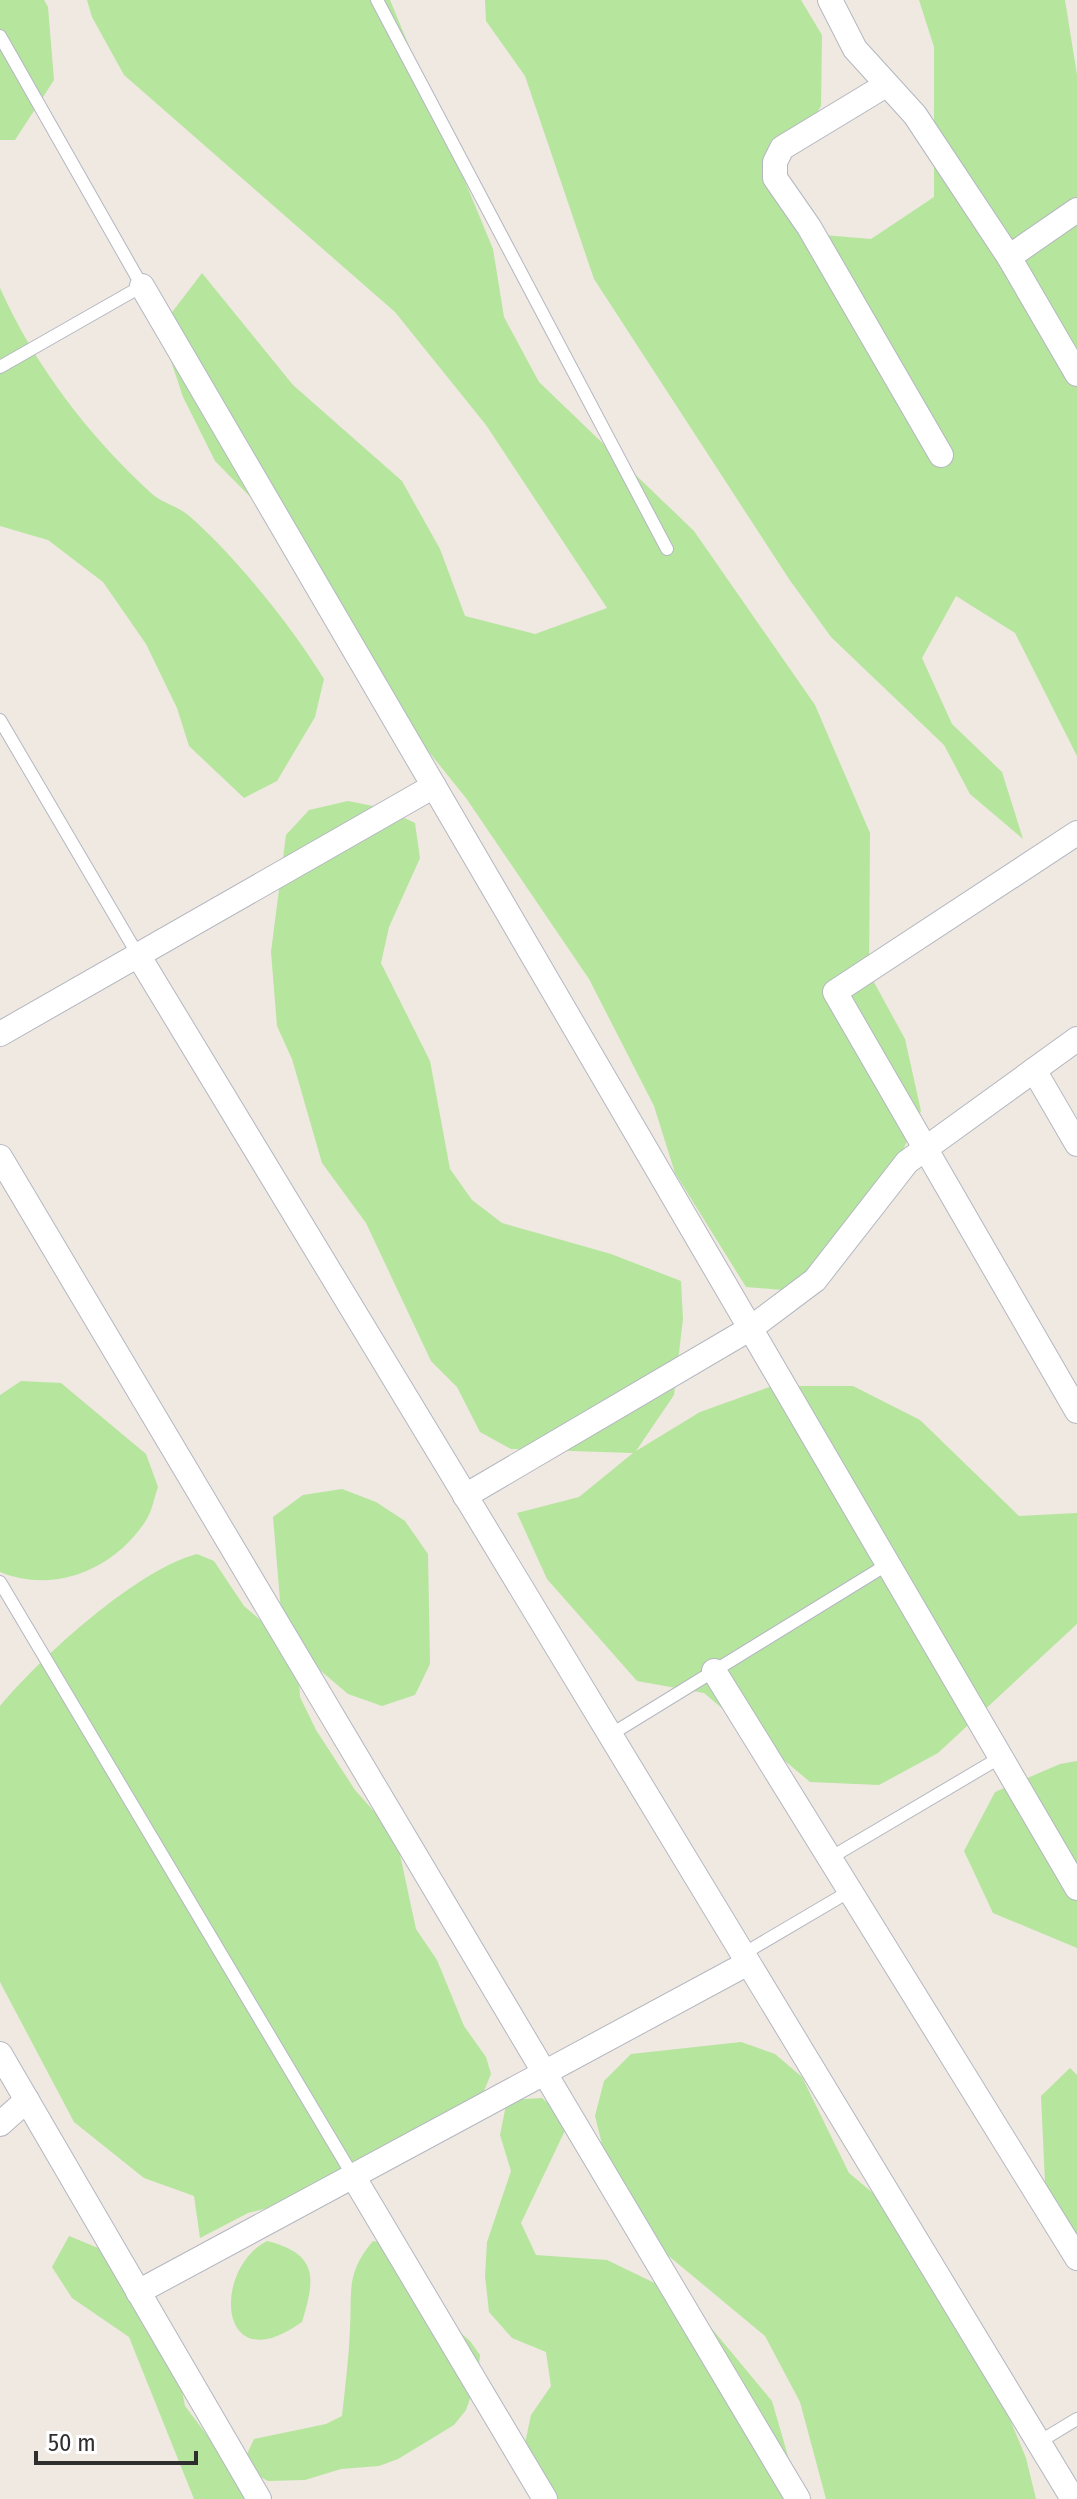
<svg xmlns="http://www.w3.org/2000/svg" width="1077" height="2499" font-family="'Fira Sans Condensed',sans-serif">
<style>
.green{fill:#b6e59e}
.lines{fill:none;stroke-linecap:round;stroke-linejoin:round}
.service-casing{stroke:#b4b7c1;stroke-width:14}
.minor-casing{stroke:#b4b7c1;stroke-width:26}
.service{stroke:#fff;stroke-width:12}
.minor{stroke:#fff;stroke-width:24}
</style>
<rect width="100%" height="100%" fill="#efe9e1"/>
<g class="green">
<polygon points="0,0 44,0 48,7 54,80 15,140 0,140"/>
<polygon points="87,0 390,0 493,249 504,317 539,382 694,531 815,705 870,833 869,973 905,1039 921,1111 860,1243 818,1293 746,1287 675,1173 654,1106 589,979 466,798 375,685 313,561 215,461 183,397 160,328 202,273 293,385 402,481 440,549 465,616 535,634 607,608 486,425 395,312 124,75 92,17"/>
<polygon points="485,0 801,0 822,35 821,106 786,163 799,233 871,239 934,197 934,47 919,0 1065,0 1077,75 1077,756 1015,633 956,596 922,658 952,724 1002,772 1023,839 970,794 944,745 831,637 789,579 594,279 525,76 486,21"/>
<path d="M0,288C35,366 88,435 151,493C162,503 177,506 188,515C232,552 294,629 324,679L315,717L277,781L244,798L189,746L177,708L146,644L103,582L48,540L0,526Z"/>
<polygon points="348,801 383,808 415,823 420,858 389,927 381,963 430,1061 450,1169 472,1200 502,1223 611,1254 681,1281 683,1319 674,1395 636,1451 700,1412 772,1386 853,1386 920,1420 1019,1516 1077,1513 1077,1624 938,1753 879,1785 810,1782 704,1693 637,1681 547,1579 517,1513 579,1497 633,1453 511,1449 480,1432 457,1387 431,1361 366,1223 322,1163 292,1059 277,1026 271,952 286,835 309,810"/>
<path d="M21,1381L61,1383L146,1454L158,1487C154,1498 152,1512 145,1522C113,1570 54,1594 0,1572V1395Z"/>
<polygon points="342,1489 376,1502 405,1521 428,1554 430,1664 415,1695 382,1706 348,1694 321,1671 281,1612 273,1517 303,1495"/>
<path d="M197,1554L214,1561L244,1606L273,1631L299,1679L300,1697L316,1730L355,1790L396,1836L416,1929L437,1960L464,2026L486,2057L491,2074L484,2091L458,2114L319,2195L248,2213L200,2238L194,2196L144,2178L74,2122L0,1982V1706C41,1657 136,1570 197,1554Z"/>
<polygon points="1077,1761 1077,1948 993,1913 964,1851 995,1792 1060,1764"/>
<polygon points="741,2042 775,2054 802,2077 849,2173 904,2219 926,2249 969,2351 1007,2412 1026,2458 1036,2499 826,2499 800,2402 765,2336 653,2243 613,2189 595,2116 604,2081 631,2054"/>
<polygon points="1070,2068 1077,2075 1077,2259 1045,2183 1041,2096"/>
<polygon points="542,2098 569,2122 521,2223 536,2255 607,2260 671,2291 703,2318 772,2401 792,2470 792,2499 557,2499 524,2448 531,2415 551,2386 546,2352 512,2338 489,2312 485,2276 487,2242 511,2171 500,2135 507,2100"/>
<polygon points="69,2236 103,2250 171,2333 185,2406 255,2499 194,2499 129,2337 72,2298 52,2267"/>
<path d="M267,2241C319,2254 315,2279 302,2322C217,2383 212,2269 267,2241Z"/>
<path d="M373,2241L391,2244L444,2318L470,2341L480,2355L478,2376L466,2410L454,2425L398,2459L379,2466L341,2469L305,2480L268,2481L253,2473L246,2456L254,2439L326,2424L342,2416C345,2387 349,2358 350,2329C352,2290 346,2273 373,2241Z"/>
</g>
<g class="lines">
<g class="service-casing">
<g id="service">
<polyline points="377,0 667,549"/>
<polyline points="0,36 142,286 0,367"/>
<polyline points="0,720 138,955"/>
<polyline points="0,1582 353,2176"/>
<polyline points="610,1735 888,1564"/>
<polyline points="830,1858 1001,1757"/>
<polyline points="743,1954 850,1891"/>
<polyline points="1039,2442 1077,2419"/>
</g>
</g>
<g class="minor-casing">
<g id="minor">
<polyline points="830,0 855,49 915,115 1009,257 1077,210"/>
<polyline points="886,85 782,148 775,162 775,178 809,227 941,455"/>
<polyline points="1009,257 1077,374"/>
<polyline points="142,286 1077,1888"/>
<polyline points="1077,833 835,992 1077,1411"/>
<polyline points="138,955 1073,2499"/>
<polyline points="0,1034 434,786"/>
<polyline points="1034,1070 1077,1144"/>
<polyline points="0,1157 798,2499"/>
<polyline points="465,1496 751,1328 815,1280 907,1162 1077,1039"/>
<polyline points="714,1671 1077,2258"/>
<polyline points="0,2054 259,2499"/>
<polyline points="0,2124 27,2100"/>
<polyline points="353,2176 545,2499"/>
<polyline points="138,2292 748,1963"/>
</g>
</g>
<use href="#service" class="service"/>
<use href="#minor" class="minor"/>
</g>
<path d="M36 2451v12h160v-12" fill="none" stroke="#2e2e2e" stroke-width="4"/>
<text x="48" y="2451" font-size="24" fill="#2e2e2e" stroke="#ffffff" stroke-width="6" paint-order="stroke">50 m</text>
</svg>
